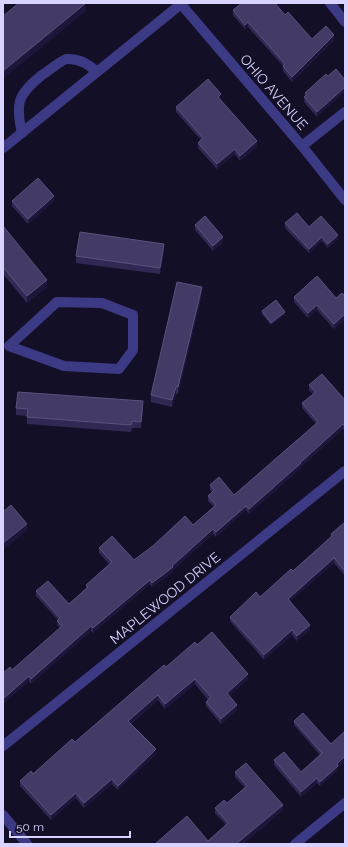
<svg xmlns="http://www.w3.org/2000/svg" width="348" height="847" font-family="Raleway,sans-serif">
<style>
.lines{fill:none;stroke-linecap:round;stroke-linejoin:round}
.minor{stroke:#3d3a85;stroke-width:10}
.wall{fill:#312854}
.shaded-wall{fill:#1d163a}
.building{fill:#433a66;stroke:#5a527e}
.labels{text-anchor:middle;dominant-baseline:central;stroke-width:4;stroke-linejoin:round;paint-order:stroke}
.street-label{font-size:14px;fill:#d9d4ff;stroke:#130f26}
</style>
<rect width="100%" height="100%" fill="#130f26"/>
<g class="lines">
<g class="minor">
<polyline points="180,3 302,146 345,200"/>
<polyline points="330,3 345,22"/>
<path d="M22,133C15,103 18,94 42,75C50,70 57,63 66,59C79,58 88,64 97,72"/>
<polyline points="302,146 345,112"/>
<polyline points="3,148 181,4"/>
<polygon points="57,302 102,303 133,315 133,350 119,369 64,366 9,346"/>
<polyline points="3,746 345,471"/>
<polyline points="3,815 27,844"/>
<polyline points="295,844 345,803"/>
</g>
</g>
<g class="wall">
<polygon points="233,10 285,15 312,39 334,40 292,82 283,71 283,66 248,27 245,29 233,15"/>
<polygon points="326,74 317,117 304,102 305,93"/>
<polygon points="221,99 221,100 257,146 240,161 235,154 217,169 198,148 198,143 201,140 176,112 176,107"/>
<polygon points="12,201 54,201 28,224 12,206"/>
<polygon points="285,223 309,227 338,239 328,248 322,241 309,253 285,228"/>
<polygon points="195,225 223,242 213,251 195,230"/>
<polygon points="3,226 47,287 27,303 3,274"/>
<polygon points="164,250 160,274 76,263 76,256"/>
<polygon points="202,294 178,394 176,394 172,407 151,402 151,395"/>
<polygon points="345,296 345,319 334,329 317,310 308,318 294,302 294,297 336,298"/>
<polygon points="262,311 285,314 271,325 262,314"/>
<polygon points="309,385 345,400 345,431 343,429 301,467 301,468 249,514 246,510 216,537 213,534 173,570 173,572 152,587 150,584 93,633 91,631 31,684 29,681 3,704 3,673 12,670 60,628 57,625 58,620 36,596 36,591 69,604 86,588 86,585 109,564 99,553 99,548 134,560 193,525 214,507 208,501 208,496 212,492 210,490 210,485 234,495 316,424 302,408 302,403 313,394 309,390"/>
<polygon points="16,408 143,408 141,428 132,428 131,432 27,424 27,416 16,415"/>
<polygon points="345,522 345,576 334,563 290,601 310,630 297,641 292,635 264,660 230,621 230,617 260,597 293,571 331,537 331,534"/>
<polygon points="197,645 248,679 229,696 237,710 221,724 206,706 206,702 208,700 195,684 165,709 158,700 131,724 156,754 118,790 112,784 84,808 76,798 51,820 20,786 20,781 33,774 75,742 166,667"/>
<polygon points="294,721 331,744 345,731 345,761 338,767 338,770 320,786 317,783 301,797 274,765 274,760 301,772 320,755 294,725"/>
<polygon points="235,772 283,810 243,844 155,844 208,841 226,825 215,813 215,808 227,803 245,788 235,777"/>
</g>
<g class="shaded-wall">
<polygon points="86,3 86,11 3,79 3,71"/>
<polygon points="248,22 248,27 245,29 245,25"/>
<polygon points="334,35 334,40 292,82 292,77"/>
<polygon points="345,87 345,92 317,117 317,112"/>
<polygon points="221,94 221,99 218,102 218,97"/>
<polygon points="257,141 257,146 240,161 240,156"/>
<polygon points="235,149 235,154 217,169 217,164"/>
<polygon points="54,196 54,201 28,224 28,219"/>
<polygon points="338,235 338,239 328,248 328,244"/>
<polygon points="223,237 223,242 213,251 213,246"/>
<polygon points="322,237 322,241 309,253 309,249"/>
<polygon points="164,244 164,250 160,274 160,268"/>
<polygon points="47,280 47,287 27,303 27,296"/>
<polygon points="202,287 202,294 178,394 178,387"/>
<polygon points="317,305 317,310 308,318 308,313"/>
<polygon points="285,312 285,314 271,325 271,323"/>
<polygon points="345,314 345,319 334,329 334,324"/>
<polygon points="176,387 176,394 172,407 172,400"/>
<polygon points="343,424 343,429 301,467 301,468 249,514 249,509"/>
<polygon points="246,506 246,510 216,537 216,532"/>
<polygon points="27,524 27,531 3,550 3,543"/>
<polygon points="213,529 213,534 173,570 173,572 152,587 152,583"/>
<polygon points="334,558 334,563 288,603 288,599"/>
<polygon points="150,580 150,584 93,633 93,628"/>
<polygon points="310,625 310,630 297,641 297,636"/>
<polygon points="91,626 91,631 31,684 31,679"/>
<polygon points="292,630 292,635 264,660 264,655"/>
<polygon points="248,674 248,679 227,698 227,693"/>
<polygon points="29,676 29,681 3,704 3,699"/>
<polygon points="195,679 195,684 165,709 165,704"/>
<polygon points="158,695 158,700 128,726 128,721"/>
<polygon points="237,705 237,710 221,724 221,719"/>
<polygon points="156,749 156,754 118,790 118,786"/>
<polygon points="345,756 345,761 338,767 338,770 320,786 320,782 337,764"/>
<polygon points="317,778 317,783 301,797 301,792"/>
<polygon points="112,779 112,784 84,808 84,803"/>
<polygon points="76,793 76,798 51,820 51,815"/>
<polygon points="283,805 283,810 243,844 236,844"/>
</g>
<g class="building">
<polygon points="19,3 86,3 3,71 3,16"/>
<polygon points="242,3 275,3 285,15 288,12 312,39 326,26 334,35 292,77 283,66 285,64 248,22 245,25 233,10"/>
<polygon points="336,69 345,80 345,87 317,112 304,97 307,95 305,93 326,74 328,76"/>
<polygon points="208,79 221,94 218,97 257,141 240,156 235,149 217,164 198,143 203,138 176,107"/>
<polygon points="38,178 54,196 28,219 12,201"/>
<polygon points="297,213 309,227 321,216 338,235 328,244 322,237 309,249 285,223"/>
<polygon points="205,216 223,237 213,246 195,225"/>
<polygon points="3,226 47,280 27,296 3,267"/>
<polygon points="80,232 164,244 160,268 76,256"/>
<polygon points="317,276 336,298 342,293 345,296 345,314 334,324 317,305 308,313 294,297"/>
<polygon points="177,282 202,287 178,387 176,387 172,400 151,395"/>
<polygon points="276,300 285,312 271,323 262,311"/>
<polygon points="322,374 345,400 345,426 343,424 300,463 301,463 249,509 246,506 216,532 213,529 172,566 173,567 152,583 150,580 93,628 91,626 31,679 29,676 3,699 3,673 10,667 12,670 62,626 57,621 60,618 36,591 48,581 69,604 88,587 86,585 112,562 99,548 112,536 134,560 154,545 185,516 193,525 216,505 208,496 214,490 210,485 219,477 234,495 318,422 302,403 316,392 309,385"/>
<polygon points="18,392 143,401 141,422 132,421 131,425 27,417 28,409 16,408"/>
<polygon points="11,505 27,524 3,543 3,512"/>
<polygon points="345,522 345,571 334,558 288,599 310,625 297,636 292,630 264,655 230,617 256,592 260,597 291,569 293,571 332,536 331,534"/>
<polygon points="212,632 248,674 227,693 237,705 221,719 206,702 211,697 195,679 165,704 158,695 128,721 156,749 118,786 112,779 84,803 76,793 51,815 20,781 31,771 33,774 72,739 75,742 164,665 166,667 195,642 197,645"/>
<polygon points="303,713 331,744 345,731 345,756 337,764 338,766 320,782 317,778 301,792 274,760 284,752 301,772 322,753 294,721"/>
<polygon points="246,763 283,805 236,844 155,844 187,816 208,841 228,823 215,808 224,800 227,803 247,786 235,772"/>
</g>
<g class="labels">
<g class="street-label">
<text transform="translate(274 92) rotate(49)">OHIO AVENUE</text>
<text transform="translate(165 598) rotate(-39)">MAPLEWOOD DRIVE</text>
</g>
</g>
<rect width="348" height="847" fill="none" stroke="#d9d4ff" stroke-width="8"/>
<path d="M10 831v6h120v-6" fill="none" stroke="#d9d4ff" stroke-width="2"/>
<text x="16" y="831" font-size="12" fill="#d9d4ff" stroke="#130f26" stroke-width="3" paint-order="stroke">50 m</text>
</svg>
